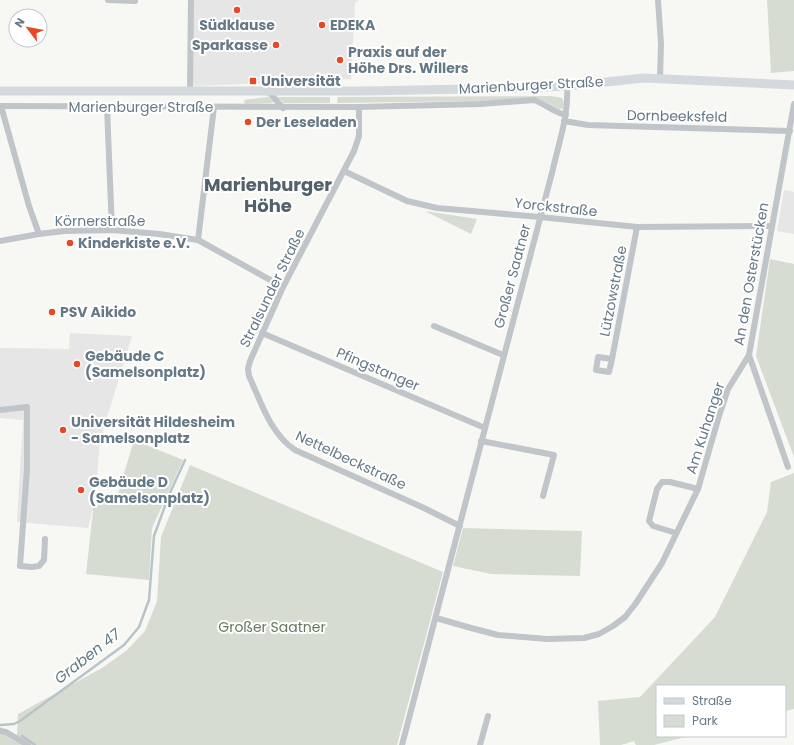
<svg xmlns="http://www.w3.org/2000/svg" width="794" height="745" font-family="Poppins,sans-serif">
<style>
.built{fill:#e5e6e5}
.green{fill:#d7dcd3}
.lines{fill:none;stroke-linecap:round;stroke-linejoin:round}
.stream{stroke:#b7c5c8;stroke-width:2.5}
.street{stroke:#c0c5c9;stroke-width:6}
.secondary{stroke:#d4d9dd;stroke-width:9}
.poi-dot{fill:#e74924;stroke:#fff;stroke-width:1.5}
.labels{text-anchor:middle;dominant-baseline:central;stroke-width:4;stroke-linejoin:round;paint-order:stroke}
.poi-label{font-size:14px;font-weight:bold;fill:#657986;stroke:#fff;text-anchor:start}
.street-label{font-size:14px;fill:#657986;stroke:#fff}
.park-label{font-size:14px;fill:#667860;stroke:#fff}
.water-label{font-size:15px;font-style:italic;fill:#617b82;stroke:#fff}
.district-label{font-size:18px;font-weight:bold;fill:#53616b;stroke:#fff}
</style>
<rect width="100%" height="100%" fill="#f7f7f4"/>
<g class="built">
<polygon points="194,0 359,0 355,3 351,79 273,83 191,86"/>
<polygon points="784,190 794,192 794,234 777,231"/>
<polygon points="70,333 132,336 100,440 95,501 88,528 17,522 23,420 0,418 0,348 69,349"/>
</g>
<g class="green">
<polygon points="767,0 794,0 794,71 771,73"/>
<path d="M551,96L562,98C564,102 565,105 562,109H559L547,103L532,98L480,101L338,103L337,102L338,97Z"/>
<polygon points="268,97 273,101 272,103 245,104 244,100"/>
<polygon points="277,97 330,97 330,103 284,103"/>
<polygon points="425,211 477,219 471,234"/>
<polygon points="770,259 794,264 794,457 756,356"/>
<polygon points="134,440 183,460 152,528 149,580 86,574 94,502 115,504"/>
<polygon points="190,465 443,572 397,745 0,745 0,727 17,736 18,714 102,668 126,651 145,631 157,601 161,537"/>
<polygon points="794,473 794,709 785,711 785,686 657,686 657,736 689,736 654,745 636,745 634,741 621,745 600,745 598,701 640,697 715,617 767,512 771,482"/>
<polygon points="463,528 582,531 580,576 491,574 453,566"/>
</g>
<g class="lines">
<g class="stream">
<polyline points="0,725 14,724 20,721 124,645 139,627 149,600 154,536 169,495 185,460"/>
<polyline points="22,736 35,745"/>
</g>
<g class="street">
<polyline points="108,0 135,1"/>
<polyline points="658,0 661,44 660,78"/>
<polyline points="190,91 191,0"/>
<polyline points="268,91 283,108"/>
<path d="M0,106L359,107L480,104L534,100C545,104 555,113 566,115"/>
<polyline points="1,106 29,206 39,234"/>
<polyline points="107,107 112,230"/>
<path d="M359,107V136L354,151L283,287L250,361L248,369L249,376C261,402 270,433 295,450L424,508L460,526"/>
<polyline points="564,121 588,125 790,131"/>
<polyline points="344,171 407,201 437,208 540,217 637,227 772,226"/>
<polyline points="198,240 214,107"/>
<polyline points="0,241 39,234 64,231 112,230 159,234 198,240 283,287"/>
<polyline points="434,326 503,355"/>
<polyline points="262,333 485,428"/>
<polyline points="612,359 598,357 596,370 609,372 612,359 637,227"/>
<polyline points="0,410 27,407 27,469 20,566 32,567 39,566 44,560 45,539"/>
<polyline points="481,441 554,455 543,496"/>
<polyline points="788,467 749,355 794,104"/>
<polyline points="676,533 653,526 649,521 657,489 662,482 670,482 698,489"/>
<polyline points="436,618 471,628 498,635 547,639 584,638 599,634 613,626 625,617 636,603 662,563 698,489 719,416 728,389 749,355"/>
<polyline points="0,731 6,732 28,745"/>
<path d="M402,745L553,169C559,142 569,114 567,86"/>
<polyline points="480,745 488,716"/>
</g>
<polyline class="secondary" points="0,91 364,91 522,88 567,86 644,78 794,85"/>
</g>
<g class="poi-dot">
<circle cx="237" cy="10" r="4"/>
<circle cx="322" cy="25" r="4"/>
<circle cx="276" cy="45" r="4"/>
<circle cx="340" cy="60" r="4"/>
<rect x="249" y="77" width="8" height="8" rx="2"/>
<circle cx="248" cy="122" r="4"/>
<circle cx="70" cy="243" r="4"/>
<circle cx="52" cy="312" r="4"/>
<circle cx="77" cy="364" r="4"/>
<circle cx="63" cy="430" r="4"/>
<circle cx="81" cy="490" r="4"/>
</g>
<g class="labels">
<g class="poi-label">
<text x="237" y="25" text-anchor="middle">Südklause</text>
<text x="330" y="25">EDEKA</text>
<text x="268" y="45" text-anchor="end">Sparkasse</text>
<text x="348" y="52">Praxis auf der<tspan x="348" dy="16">Höhe Drs. Willers</tspan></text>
<text x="261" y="81">Universität</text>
<text x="256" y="122">Der Leseladen</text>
<text x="78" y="243">Kinderkiste e.V.</text>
<text x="60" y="312">PSV Aikido</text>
<text x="85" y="356">Gebäude C<tspan x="85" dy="16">(Samelsonplatz)</tspan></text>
<text x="71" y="422">Universität Hildesheim<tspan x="71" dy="16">- Samelsonplatz</tspan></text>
<text x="89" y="482">Gebäude D<tspan x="89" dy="16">(Samelsonplatz)</tspan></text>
</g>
<g class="street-label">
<text transform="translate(531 85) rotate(-3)">Marienburger Straße</text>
<text x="141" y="107">Marienburger Straße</text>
<text transform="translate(677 116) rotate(1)">Dornbeeksfeld</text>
<text transform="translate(556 207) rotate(6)">Yorckstraße</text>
<text x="100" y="221">Körnerstraße</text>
<text transform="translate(751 274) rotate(-80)">An den Osterstücken</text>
<text transform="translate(512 276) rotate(-75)">Großer Saatner</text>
<text transform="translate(272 288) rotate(-64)">Stralsunder Straße</text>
<text transform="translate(613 291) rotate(-79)">Lützowstraße</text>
<text transform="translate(378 369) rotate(23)">Pfingstanger</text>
<text transform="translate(705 428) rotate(-72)">Am Kuhanger</text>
<text transform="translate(351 460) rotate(25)">Nettelbeckstraße</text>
</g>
<g class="park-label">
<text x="272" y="627">Großer Saatner</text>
</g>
<g class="water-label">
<text transform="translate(87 656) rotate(-38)">Graben 47</text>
</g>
<g class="district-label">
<text x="268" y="184">Marienburger<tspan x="268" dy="21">Höhe</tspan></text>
</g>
</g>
<rect x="656" y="685" width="130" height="52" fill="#ffffff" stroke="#c1c9cf"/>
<rect x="664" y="698" width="20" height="6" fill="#d4d9dd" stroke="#c1c9cf"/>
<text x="692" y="705" font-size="12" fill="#657986">Straße</text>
<rect x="664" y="715" width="20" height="12" fill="#d7dcd3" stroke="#c1c9cf"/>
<text x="692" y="725" font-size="12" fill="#657986">Park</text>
<g transform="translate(28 28) rotate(302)"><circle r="19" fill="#ffffff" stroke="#c1c9cf"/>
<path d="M0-3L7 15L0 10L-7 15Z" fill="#e74924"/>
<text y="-6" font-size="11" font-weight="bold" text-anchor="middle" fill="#657986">N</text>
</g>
</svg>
